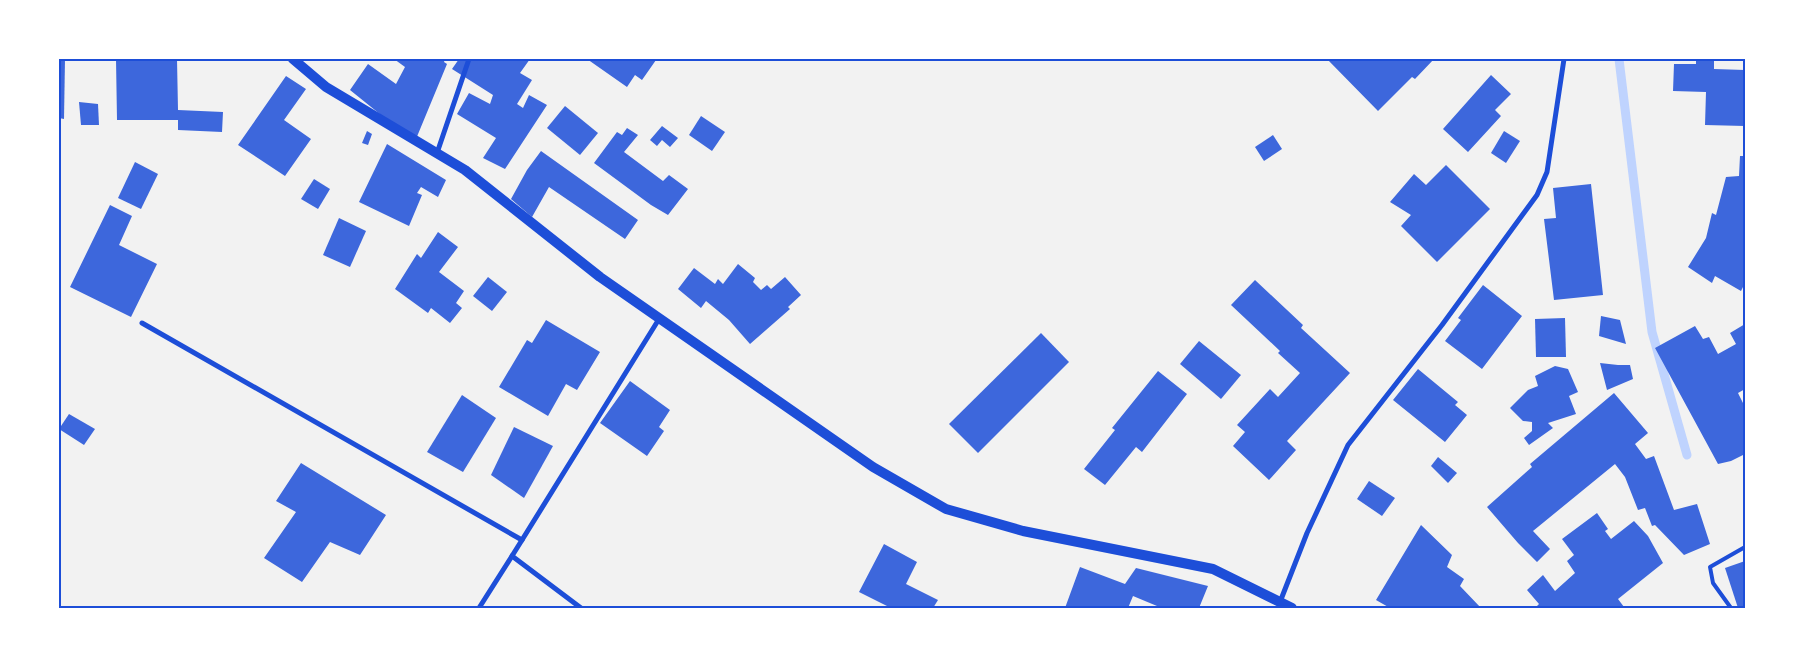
<svg xmlns="http://www.w3.org/2000/svg" width="1804" height="667" font-family="Mulish,sans-serif">
<style>
.lines{fill:none;stroke-linecap:round;stroke-linejoin:round}
.stream{stroke:#bfd3fe;stroke-width:9}
.building{fill:#3d67dc}
.service{stroke:#1d4ed8;stroke-width:4}
.minor{stroke:#1d4ed8;stroke-width:5}
.secondary{stroke:#1d4ed8;stroke-width:10}
.neatline{fill:none;stroke:#1d4ed8;stroke-width:2}
</style>
<rect width="100%" height="100%" fill="#f2f2f2"/>
<g class="lines">
<polyline class="stream" points="1619,59 1652,332 1687,455"/>
</g>
<g class="building">
<polygon points="59,59 65,59 64,119 59,118"/>
<polygon points="116,59 177,59 178,110 223,112 222,132 178,130 178,120 117,120"/>
<polygon points="394,59 445,59 444,62 447,64 416,139 391,123 350,90 368,64 396,84 405,67"/>
<polygon points="459,59 530,59 520,73 532,80 517,104 523,108 529,95 547,105 505,169 483,158 496,138 457,114 469,93 490,104 493,95 452,69"/>
<polygon points="587,59 655,59 656,60 642,80 635,75 627,87"/>
<polygon points="1327,59 1434,59 1415,79 1412,77 1378,111"/>
<polygon points="1696,59 1714,59 1714,69 1745,70 1745,126 1705,125 1706,92 1673,91 1674,64 1696,64"/>
<polygon points="1491,75 1511,94 1495,110 1501,116 1468,152 1443,129"/>
<polygon points="286,76 306,89 284,120 311,139 285,176 238,145"/>
<polygon points="79,102 98,104 99,125 81,125"/>
<polygon points="565,106 598,133 580,155 547,128"/>
<polygon points="701,116 725,132 712,151 689,135"/>
<polygon points="662,126 678,138 670,147 662,140 657,146 650,140"/>
<polygon points="627,128 638,135 624,152 663,181 669,175 688,189 668,215 651,205 594,163 617,132 622,135"/>
<polygon points="367,131 372,134 368,145 362,143"/>
<polygon points="1504,131 1520,141 1506,163 1491,153"/>
<polygon points="1273,135 1282,149 1264,161 1255,147"/>
<polygon points="387,144 446,180 438,197 421,187 417,193 422,195 409,226 359,202"/>
<polygon points="541,151 638,220 625,239 549,187 532,217 511,199 527,170"/>
<polygon points="1740,156 1745,156 1745,283 1741,291 1715,276 1712,283 1688,267 1706,238 1712,213 1716,215 1726,177 1739,176"/>
<polygon points="135,162 158,174 141,209 118,198"/>
<polygon points="1446,165 1490,209 1437,262 1401,226 1411,215 1390,202 1414,174 1426,185"/>
<polygon points="314,179 330,189 318,209 301,199"/>
<polygon points="1591,184 1603,295 1554,300 1544,219 1556,218 1553,188"/>
<polygon points="110,205 132,216 119,245 157,264 131,317 70,287"/>
<polygon points="339,218 366,231 350,267 323,255"/>
<polygon points="438,232 458,247 439,272 464,291 456,303 462,308 450,323 431,308 428,313 395,289 417,254 421,258"/>
<polygon points="738,264 755,278 753,282 761,290 767,285 771,289 785,277 801,295 788,307 790,309 750,344 729,320 706,301 701,308 678,289 694,268 715,284 718,279 723,284"/>
<polygon points="488,277 507,292 492,311 473,296"/>
<polygon points="1255,280 1303,325 1301,328 1350,373 1287,441 1296,450 1269,480 1233,446 1245,432 1237,425 1270,389 1278,397 1300,373 1278,353 1280,351 1231,305"/>
<polygon points="1483,285 1522,316 1482,369 1445,341 1461,320 1458,318"/>
<polygon points="1601,316 1620,320 1626,344 1599,336"/>
<polygon points="1565,318 1566,357 1536,357 1535,319"/>
<polygon points="546,320 600,352 577,390 566,384 548,416 499,387 527,340 532,343"/>
<polygon points="1745,324 1745,389 1738,393 1745,407 1745,454 1731,461 1718,464 1655,348 1695,326 1703,339 1709,337 1718,354 1736,344 1730,333"/>
<polygon points="1041,333 1069,362 978,453 949,424"/>
<polygon points="1199,341 1241,375 1221,399 1180,364"/>
<polygon points="1600,363 1618,365 1630,365 1633,379 1607,390"/>
<polygon points="1555,366 1568,369 1578,392 1569,396 1576,414 1548,423 1553,428 1529,445 1524,438 1532,431 1532,422 1523,421 1510,408 1528,390 1538,386 1535,376"/>
<polygon points="1418,369 1458,402 1455,405 1467,415 1445,442 1393,400"/>
<polygon points="1158,371 1187,394 1142,452 1136,447 1105,485 1084,469 1115,430 1112,428"/>
<polygon points="630,381 670,410 659,427 664,431 647,456 600,423"/>
<polygon points="1614,393 1648,433 1635,444 1646,459 1654,456 1674,510 1697,504 1710,544 1684,555 1655,525 1652,526 1645,508 1638,510 1625,477 1615,464 1533,531 1550,549 1537,562 1518,543 1487,507 1532,467 1530,464"/>
<polygon points="462,395 496,418 463,472 427,452"/>
<polygon points="69,414 95,429 84,445 59,429"/>
<polygon points="514,427 553,446 524,498 491,475"/>
<polygon points="1438,457 1457,473 1448,483 1431,466"/>
<polygon points="301,463 386,515 360,555 330,542 302,582 264,558 296,512 276,501"/>
<polygon points="1369,481 1395,498 1382,516 1357,499"/>
<polygon points="1597,513 1608,529 1605,531 1611,539 1634,521 1648,536 1663,563 1618,599 1624,607 1622,608 1535,608 1539,604 1527,590 1543,575 1555,591 1575,573 1567,561 1574,555 1562,539"/>
<polygon points="1421,525 1452,555 1447,567 1464,579 1460,586 1481,608 1390,608 1376,600"/>
<polygon points="884,544 917,562 906,584 938,600 933,608 891,608 859,592"/>
<polygon points="1745,561 1745,608 1738,608 1725,568"/>
<polygon points="1080,567 1125,584 1136,568 1208,586 1199,608 1156,608 1157,606 1133,596 1128,608 1065,608"/>
</g>
<g class="lines">
<polyline class="service" points="1731,608 1713,583 1710,567 1745,547"/>
<g class="minor">
<polyline points="437,153 469,59"/>
<polyline points="142,323 522,540 659,319"/>
<polyline points="522,540 512,556 581,608"/>
<polyline points="1280,602 1307,533 1348,445 1442,325 1537,195 1547,172 1564,59"/>
<polyline points="479,608 512,556"/>
</g>
<polyline class="secondary" points="293,59 326,87 465,170 600,277 873,467 946,509 1023,531 1213,569 1292,608"/>
</g>
<rect width="1804" height="667" fill="none" stroke="#ffffff" stroke-width="120"/>
<rect x="60" y="60" width="1684" height="547" class="neatline"/>
</svg>
